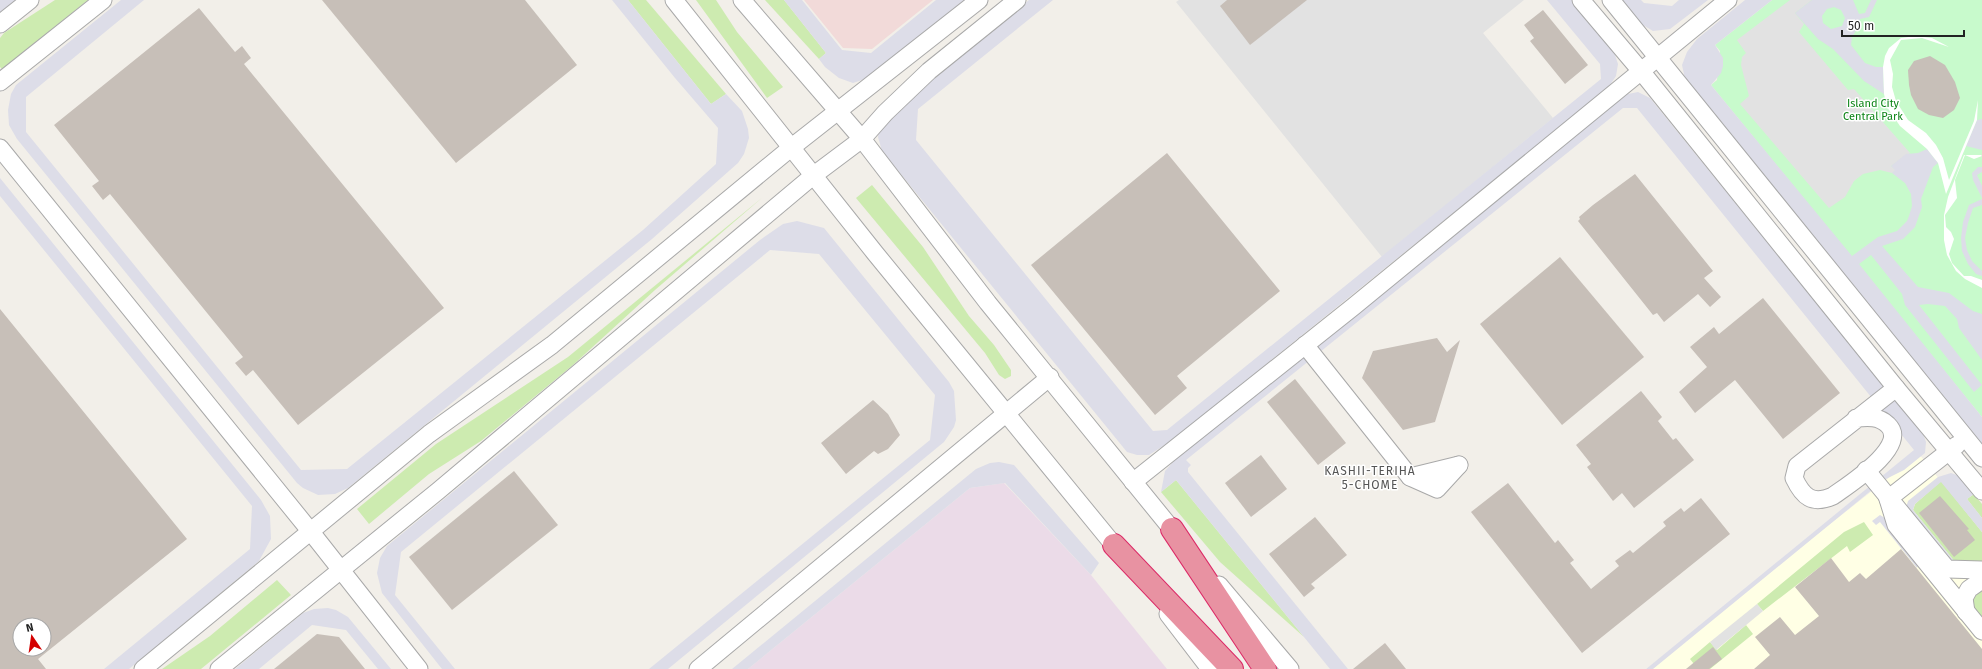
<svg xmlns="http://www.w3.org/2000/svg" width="1982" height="669" font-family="'Fira Sans',sans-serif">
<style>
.commercial{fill:#f2dad9}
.industrial{fill:#ebdbe8}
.education{fill:#ffffe5}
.grass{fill:#cdebb0}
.park{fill:#c8facc}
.parking{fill:#e2e2e2}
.plaza{fill:#dddde8;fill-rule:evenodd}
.pier{fill:#fff}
.building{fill:#c7bfb8;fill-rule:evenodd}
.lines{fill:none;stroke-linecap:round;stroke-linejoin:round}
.minor-casing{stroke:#a9a9a9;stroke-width:19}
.highway-casing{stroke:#dc2a67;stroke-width:24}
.minor{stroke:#fff;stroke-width:17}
.highway{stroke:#e892a2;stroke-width:22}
.labels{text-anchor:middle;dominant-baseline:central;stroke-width:3;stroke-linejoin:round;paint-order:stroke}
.park-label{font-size:11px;fill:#0c8416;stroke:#fff}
.neighbourhood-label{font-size:12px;letter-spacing:1px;fill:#555;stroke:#fff}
</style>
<rect width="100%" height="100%" fill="#f2efe9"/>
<polygon class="commercial" points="804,0 933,0 872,49 843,48"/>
<polygon class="industrial" points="1004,483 1091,575 1167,669 748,669 970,488"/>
<polygon class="education" points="1919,454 1982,532 1982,669 1646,669"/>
<g class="grass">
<polygon points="55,0 88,0 2,69 0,67 0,38 4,33"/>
<polygon points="628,0 646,0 726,94 711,104"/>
<polygon points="696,0 716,0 737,32 783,87 767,98"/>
<polygon points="765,0 784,0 826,53 819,59"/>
<polygon points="872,185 923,247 969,316 994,345 1011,370 1011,376 1005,379 999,375 985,353 856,198"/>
<polygon points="763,197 655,290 573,365 481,441 429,474 369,524 357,509 436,444 568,357"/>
<polygon points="1176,480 1304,637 1220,562 1161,492"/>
<polygon points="1941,481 1982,532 1982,562 1955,562 1913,510 1915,504"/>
<polygon points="1974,494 1982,504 1982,518 1967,499"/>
<polygon points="1864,522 1873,535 1850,552 1847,546 1763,611 1757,604 1844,532"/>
<polygon points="277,580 291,595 201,669 162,669 210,636"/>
<polygon points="1982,585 1982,623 1972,611 1972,594"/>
<polygon points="1746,625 1753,634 1710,669 1698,669 1690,659 1710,642 1717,650"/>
</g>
<polygon class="park" points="1772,0 1982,0 1982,417 1711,85 1717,80 1720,51 1715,45"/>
<g class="parking">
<polygon points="1179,0 1524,0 1483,33 1553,118 1382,257 1176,2"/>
<polygon points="1790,0 1812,0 1795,13 1804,24 1799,32 1848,90 1854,89 1910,153 1891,166 1896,170 1892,173 1880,170 1863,174 1854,181 1845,197 1829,208 1740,104 1749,96 1741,65 1742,57 1746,53 1737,40"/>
<polygon points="1757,604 1763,611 1716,650 1710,642"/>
</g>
<g class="plaza">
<polygon points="0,0 18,0 0,15"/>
<polygon points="121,0 144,0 26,97 26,132 301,470 347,469 643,230 716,164 718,128 675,78 612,0 628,0 711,104 726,94 742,111 748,129 749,138 744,154 738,163 652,239 348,488 335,494 318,495 303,488 297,483 17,139 9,125 8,110 11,94 16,85"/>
<polygon points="784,0 802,0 842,50 871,53 936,0 966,0 868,78 853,83 839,78 825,67 819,59 826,53"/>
<polygon points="1029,0 1053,0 918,109 916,140 1153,431 1167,430 1601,79 1600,64 1547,0 1572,0 1614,52 1618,64 1616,76 1608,88 1171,441 1149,455 1137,455 1127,452 882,151 878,137 880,120"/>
<polygon points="1620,0 1641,0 1644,3 1672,6 1679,0 1708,0 1670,29 1653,31 1638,22"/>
<polygon points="1745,0 1772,0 1715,45 1723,58 1723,66 1721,73 1711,85 1852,256 1878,237 1897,231 1907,221 1909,216 1912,206 1911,194 1905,183 1892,173 1895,170 1891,166 1906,154 1918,153 1927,149 1938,163 1933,167 1921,199 1922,207 1915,227 1903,239 1882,246 1918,287 1949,293 1973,311 1982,314 1982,360 1959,328 1957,319 1945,306 1928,304 1919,305 1982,385 1974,392 1905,305 1902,294 1871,255 1859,264 1982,417 1982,444 1685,79 1682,65 1687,52 1697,39"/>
<path d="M1812,0H1853L1859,14L1865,13L1871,0H1877L1869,17L1860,19L1857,29L1852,37L1851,45L1865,63L1876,67H1883L1884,94L1864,81L1833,49L1818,39L1795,13ZM1834,7L1841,10L1845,18L1842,26L1831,29L1823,23L1822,16L1827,9Z"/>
<polygon points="1638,92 1650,98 1923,434 1926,442 1925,453 1904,470 1884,480 1653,669 1646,669 1914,450 1637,108 1623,108 1186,460 1191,465 1188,468 1188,472 1348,669 1330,669 1176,480 1161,492 1165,471 1181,453 1623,95"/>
<polygon points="1982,119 1982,150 1966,146 1977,120"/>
<polygon points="1978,167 1982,167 1982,172 1977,175 1982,186 1982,198 1973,180 1972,173"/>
<polygon points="0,178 261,500 270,516 271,539 259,561 129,669 104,669 250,549 252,506 0,196"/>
<polygon points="1982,199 1982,205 1973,208 1968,223 1965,238 1967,250 1972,261 1982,271 1982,276 1976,274 1968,264 1962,251 1961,238 1963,222 1969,205"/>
<polygon points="797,221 824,228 949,382 954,391 956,420 954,427 944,442 668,669 649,669 930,440 935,395 819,254 770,250 401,552 395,595 455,669 442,669 382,593 377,573 380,558 387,546 760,240 783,224"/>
<polygon points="999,462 1014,465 1099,563 1091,575 1005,483 970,488 748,669 732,669 976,469 990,463"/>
<polygon points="1951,473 1959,476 1974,494 1967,499 1982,518 1982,532 1941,482 1915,504 1913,510 1955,562 1948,560 1906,508 1908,501 1938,477"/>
<polygon points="1880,515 1896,525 1919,562 1917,568 1880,522 1876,525 1872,521"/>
<polygon points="328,608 336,610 348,617 391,669 378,669 346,630 312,625 259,669 235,669 303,613 314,609"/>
</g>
<g class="pier">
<polygon points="1916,36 1932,38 1949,47 1922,38 1901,40 1890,60 1893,74 1892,87 1896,101 1908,120 1926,133 1936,145 1943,158 1949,180 1974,121 1978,100 1977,120 1946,194 1938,163 1927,149 1900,126 1887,107 1884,94 1883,67 1885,56 1889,48 1901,38"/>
<polygon points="1964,155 1981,155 1982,156 1974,159 1965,155 1955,180 1957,198 1945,215 1946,227 1951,232 1954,239 1949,254 1952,263 1964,276 1971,276 1982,280 1982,288 1965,279 1956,271 1947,255 1944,240 1944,215 1948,197"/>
</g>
<g class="building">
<polygon points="322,0 525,0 577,65 456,163"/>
<polygon points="1227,0 1307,0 1250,45 1220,6"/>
<polygon points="199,8 235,52 242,46 251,58 244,64 444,308 298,425 253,370 246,376 235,363 243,357 110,194 103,200 92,186 99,181 54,125"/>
<polygon points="1543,10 1588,65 1565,84 1530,41 1534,38 1524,25"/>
<polygon points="1930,56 1945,65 1955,82 1960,98 1954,110 1943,118 1929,115 1918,109 1911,95 1909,85 1908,70 1914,61"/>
<polygon points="1167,153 1280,291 1177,376 1187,388 1155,415 1031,265"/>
<polygon points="1635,174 1713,271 1704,278 1721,297 1710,307 1698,294 1664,322 1657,313 1653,315 1578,221 1580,219 1579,217 1593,205"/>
<polygon points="1560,257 1644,357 1562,425 1480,324"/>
<polygon points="1763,298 1840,393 1783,439 1735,380 1695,413 1679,392 1707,367 1690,347 1714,327 1719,334"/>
<path d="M0,309L187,539L38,659L46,669H0ZM20,625H44V649H20Z"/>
<polygon points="1437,338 1447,352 1460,340 1435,422 1403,430 1362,378 1373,351"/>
<polygon points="1295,379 1346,443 1318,465 1267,402"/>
<polygon points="1641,391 1662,417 1658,421 1673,440 1676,438 1694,460 1634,508 1622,493 1613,501 1587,467 1591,464 1576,445"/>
<polygon points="873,400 888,414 900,435 888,449 878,454 874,451 846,474 821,443"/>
<polygon points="1261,455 1287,489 1251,517 1225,483"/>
<polygon points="514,471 558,525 452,610 409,557"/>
<polygon points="1508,483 1555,543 1558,540 1574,560 1570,563 1591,589 1619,566 1615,561 1630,550 1633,553 1666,526 1663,522 1668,518 1681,508 1684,512 1701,498 1730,534 1582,653 1471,512"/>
<polygon points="1940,496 1969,529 1967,530 1975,540 1954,557 1919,513"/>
<polygon points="1315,517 1347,555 1311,584 1315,588 1304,597 1269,554"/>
<polygon points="1901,549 1982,649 1982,669 1754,669 1770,655 1755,637 1780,617 1795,635 1819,616 1795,587 1831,558 1849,582 1860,573 1866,579"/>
<polygon points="317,634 339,637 365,669 274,669"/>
<polygon points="1385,643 1406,669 1353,669"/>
<polygon points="1713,647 1722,659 1709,669 1686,669"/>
</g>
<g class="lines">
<g class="minor-casing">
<g id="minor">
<polyline points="674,0 875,253 1122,555"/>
<polyline points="742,0 862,139 988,303 1179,538"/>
<polyline points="1581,0 1641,71 1896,388 1982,491"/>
<polyline points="1611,0 1982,458"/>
<polyline points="0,24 30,0"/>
<polyline points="0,82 103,0"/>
<polyline points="0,148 311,532 419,669"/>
<polyline points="1305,345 1410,477 1437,489 1459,465"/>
<path d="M1856,418C1868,417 1879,416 1888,425C1910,446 1848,485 1833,496C1812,505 1803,497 1794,478L1797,466L1896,388"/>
<polyline points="1866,470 1947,569 1982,570"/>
<polyline points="1410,477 1459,465"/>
<polyline points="1133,482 1353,307 1728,0"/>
<polyline points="1888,499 1896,525 1982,631"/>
<polyline points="1888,499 1957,445"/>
<polyline points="1219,585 1290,669"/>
<polyline points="1966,612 1964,598 1969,589 1982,580"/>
<polyline points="1168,614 1210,669"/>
<polyline points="143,669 429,434 552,345 792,147 979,0"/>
<polyline points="219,669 438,491 814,175 862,139 885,113 929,71 1017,0"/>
<polyline points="698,669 1050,377"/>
</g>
</g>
<g class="highway-casing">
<g id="highway">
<polyline points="1172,529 1265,669"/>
<polyline points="1114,545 1232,669"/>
</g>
</g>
<use href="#minor" class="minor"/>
<use href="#highway" class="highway"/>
</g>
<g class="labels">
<g class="park-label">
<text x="1873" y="103">Island City<tspan x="1873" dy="13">Central Park</tspan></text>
</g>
<g class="neighbourhood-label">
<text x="1370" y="471">KASHII-TERIHA<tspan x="1370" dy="14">5-CHOME</tspan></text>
</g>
</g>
<g transform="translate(32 637) rotate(347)"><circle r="19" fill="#ffffff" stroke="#a7a7a7"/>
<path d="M0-3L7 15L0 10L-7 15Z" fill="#d40000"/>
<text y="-6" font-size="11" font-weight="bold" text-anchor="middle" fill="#222222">N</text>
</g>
<path d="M1842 30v6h122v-6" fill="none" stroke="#222222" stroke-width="2"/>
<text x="1848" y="30" font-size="12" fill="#222222" stroke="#ffffff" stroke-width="3" paint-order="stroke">50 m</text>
</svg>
